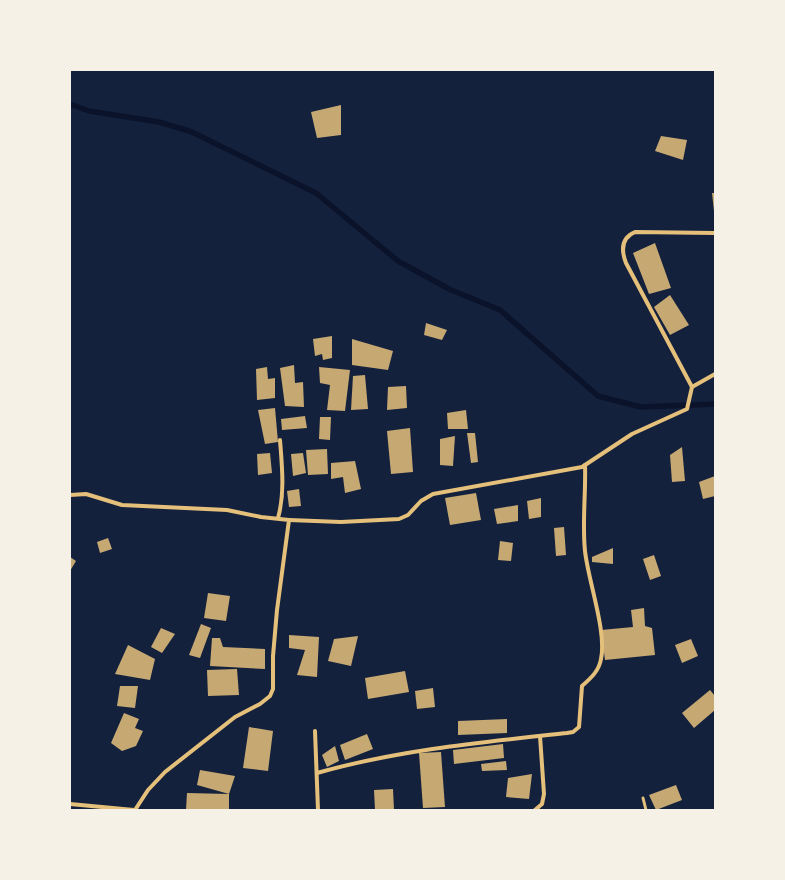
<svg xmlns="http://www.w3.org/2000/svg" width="785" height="880" font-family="'Space Grotesk',sans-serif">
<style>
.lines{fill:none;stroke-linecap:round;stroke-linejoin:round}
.stream{stroke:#0b132b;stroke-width:5.5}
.building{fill:#c6a872}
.service{stroke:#e5c07b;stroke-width:3}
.minor{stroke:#e5c07b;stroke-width:4}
</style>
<rect width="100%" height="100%" fill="#14213d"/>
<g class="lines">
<polyline class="stream" points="70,104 89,111 159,122 192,132 316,193 398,261 449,289 500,310 598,396 641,407 715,404"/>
</g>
<g class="building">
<polygon points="341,105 341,135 317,138 311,112"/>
<polygon points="661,136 687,140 683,160 655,151"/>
<polygon points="712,193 715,193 715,211 714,211"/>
<polygon points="655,243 671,288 649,294 633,253"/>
<polygon points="670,295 689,325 670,335 654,307"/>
<polygon points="426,323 447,330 442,340 424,335"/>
<polygon points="332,336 332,358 323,360 322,354 315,356 313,339"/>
<polygon points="352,339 393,351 388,370 352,365"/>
<polygon points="294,365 295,383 303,382 304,407 285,406 280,368"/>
<polygon points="267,367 268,379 275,378 275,398 257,400 256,369"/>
<polygon points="319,367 350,370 345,411 327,410 330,385 320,383"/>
<polygon points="365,375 368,409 351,410 353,376"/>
<polygon points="406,386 407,408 387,410 388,387"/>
<polygon points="275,408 278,442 265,444 258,410"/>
<polygon points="466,410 468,429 448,429 447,413"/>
<polygon points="305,416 307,428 282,430 281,419"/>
<polygon points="320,417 331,417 330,440 319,439"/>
<polygon points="410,428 413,472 391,474 387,431"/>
<polygon points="467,433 475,433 478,462 471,463"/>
<polygon points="455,436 453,466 440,465 440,439"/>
<polygon points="682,447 685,481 672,482 670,455"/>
<polygon points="327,449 328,474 308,475 306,450"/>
<polygon points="270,453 272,473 258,475 257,454"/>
<polygon points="303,453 306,473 293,476 291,454"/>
<polygon points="355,461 361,489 345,493 343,477 331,479 331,463"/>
<polygon points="715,476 715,496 703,499 699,482"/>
<polygon points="299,489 301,506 289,507 287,491"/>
<polygon points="476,493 481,520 450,525 445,498"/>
<polygon points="541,498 541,517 529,519 527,501"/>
<polygon points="518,505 518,521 497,524 494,509"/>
<polygon points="564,527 566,555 556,556 554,528"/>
<polygon points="108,538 112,549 100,553 97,542"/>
<polygon points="500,541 513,543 511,561 498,560"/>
<polygon points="613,548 613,564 592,562 592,557"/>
<polygon points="654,555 661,576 650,580 643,559"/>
<polygon points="70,557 76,561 70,571"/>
<polygon points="208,593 230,596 226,621 204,618"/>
<polygon points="644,608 645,626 652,628 655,655 605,660 601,630 633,627 631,610"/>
<polygon points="201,624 211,628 200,658 189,655"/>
<polygon points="161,628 175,634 162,653 151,647"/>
<polygon points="289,635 319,637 317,677 297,675 305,650 289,648"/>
<polygon points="358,636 351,666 328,661 334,639"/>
<polygon points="212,638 220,638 223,647 265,649 265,669 210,666"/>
<polygon points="691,639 698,656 682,663 675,645"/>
<polygon points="128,645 155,659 150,680 115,674"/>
<polygon points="237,669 239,695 208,696 207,670"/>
<polygon points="405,671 409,692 368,699 365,678"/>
<polygon points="120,686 138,686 135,708 117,706"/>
<polygon points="433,688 435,707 417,709 415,691"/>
<polygon points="710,690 715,696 715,710 694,728 682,713"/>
<polygon points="124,713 139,719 135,728 143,731 136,746 122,751 111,743"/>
<polygon points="507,719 507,733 458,735 458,721"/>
<polygon points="249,727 273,731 268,771 243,768"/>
<polygon points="367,734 373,749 345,760 340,745"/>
<polygon points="503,744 504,758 454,764 453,750"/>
<polygon points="335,746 339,761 327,767 322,755"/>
<polygon points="441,752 445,807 423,808 419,753"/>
<polygon points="506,761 507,770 482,771 481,764"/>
<polygon points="200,770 235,776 229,794 197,785"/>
<polygon points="532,774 529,799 506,797 508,778"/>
<polygon points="676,785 682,800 656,810 649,795"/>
<polygon points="393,789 394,810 375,810 374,790"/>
<polygon points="187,793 229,794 229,810 186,810"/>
</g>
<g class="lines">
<polyline class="service" points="643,798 646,810"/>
<g class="minor">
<path d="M692,387L626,263C621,250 621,238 635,232L715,233"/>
<polyline points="70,495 86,494 122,505 227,510 261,517 289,520 277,610 273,656 273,689 270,696 260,704 235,717 165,772 148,790 135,810"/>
<path d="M278,518C285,493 282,466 280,440"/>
<polyline points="289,520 341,522 399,519 408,515 421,501 433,494 582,467 632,434 687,409 692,387 715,374"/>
<polyline points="315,731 318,810"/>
<path d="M317,773C398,750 483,742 567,733L573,732L579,727L582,686C591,678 599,671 601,659C607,632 588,580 585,551C582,523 586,493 585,465"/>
<polyline points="70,804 134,810"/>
<polyline points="535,810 542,804 544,794 540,736"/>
</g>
</g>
<rect width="785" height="880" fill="none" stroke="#f6f1e7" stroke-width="142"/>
</svg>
